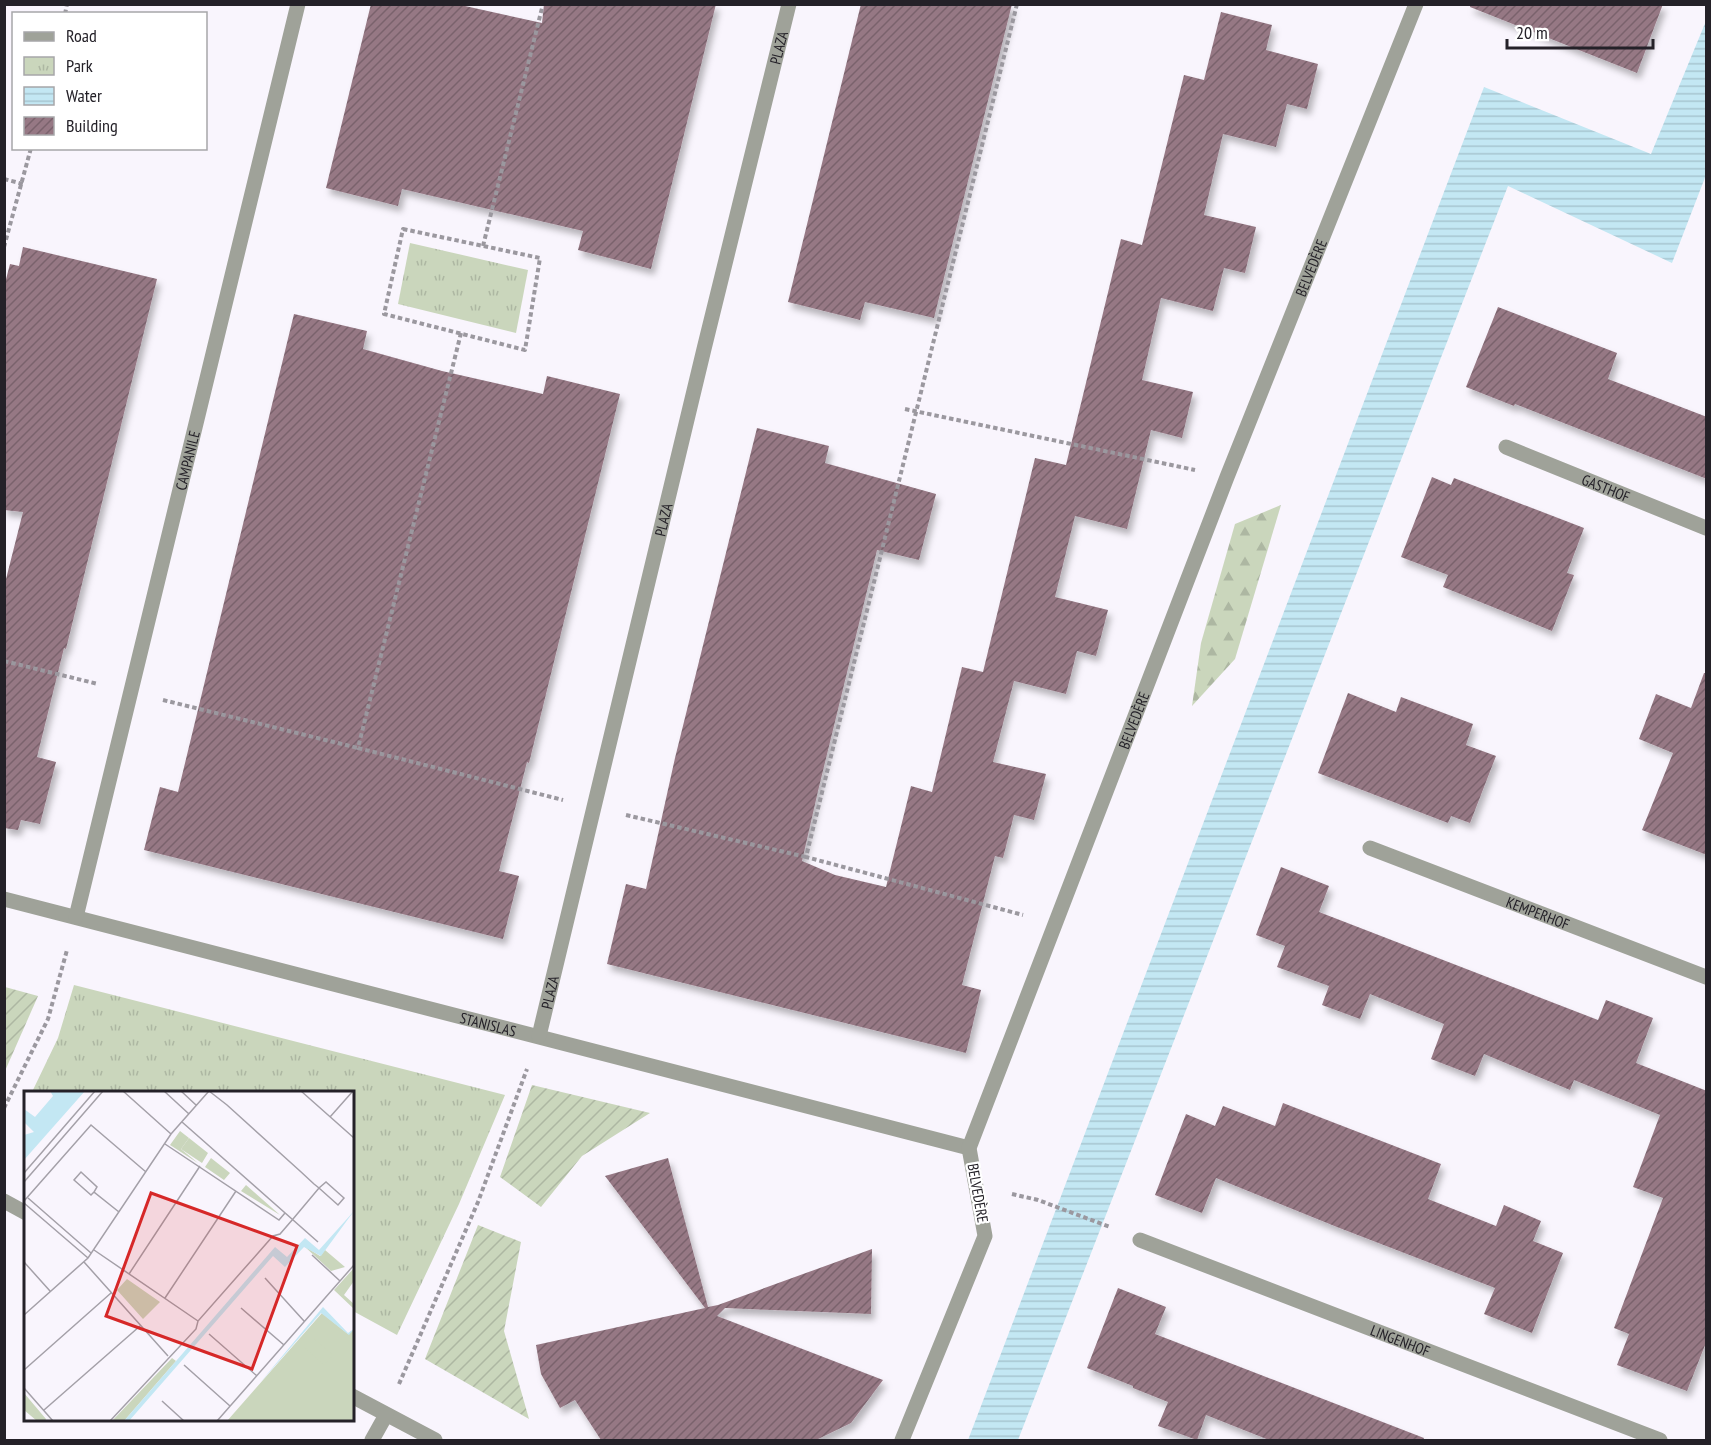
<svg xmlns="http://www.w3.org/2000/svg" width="1711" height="1445" font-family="'PT Sans Narrow',sans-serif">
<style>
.forest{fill:url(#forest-firs)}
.park{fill:url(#park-tufts)}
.garden{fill:url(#garden-furrows)}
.water{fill:url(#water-rules)}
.building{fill:url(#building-hatch);filter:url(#shadow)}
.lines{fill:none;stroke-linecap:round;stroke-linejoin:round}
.path{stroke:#9b989f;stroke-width:4;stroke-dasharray:4.5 3;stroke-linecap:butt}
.minor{stroke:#9fa299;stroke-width:15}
.labels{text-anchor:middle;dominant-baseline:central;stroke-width:4.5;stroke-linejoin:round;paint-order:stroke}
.street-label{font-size:15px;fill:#242128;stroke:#fff}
.inset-road{fill:none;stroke:#a4a0a8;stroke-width:1.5}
.view{fill:#d62828;fill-opacity:0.15;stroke:#d62828;stroke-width:3}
.inset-edge{fill:none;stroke:#242128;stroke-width:3}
</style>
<defs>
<pattern id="forest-firs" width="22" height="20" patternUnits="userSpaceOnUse" patternTransform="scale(1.5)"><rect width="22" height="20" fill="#cad6bc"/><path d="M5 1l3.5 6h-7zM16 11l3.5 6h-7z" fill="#adb7a2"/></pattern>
<pattern id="park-tufts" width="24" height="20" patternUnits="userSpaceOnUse" patternTransform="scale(1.5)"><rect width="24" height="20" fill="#cad6bc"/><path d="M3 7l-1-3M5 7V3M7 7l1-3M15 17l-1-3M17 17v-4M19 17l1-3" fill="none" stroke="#adb7a2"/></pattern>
<pattern id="garden-furrows" width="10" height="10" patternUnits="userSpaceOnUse" patternTransform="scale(1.5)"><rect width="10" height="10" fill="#cad6bc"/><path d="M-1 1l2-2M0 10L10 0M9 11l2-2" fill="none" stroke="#adb7a2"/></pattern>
<pattern id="water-rules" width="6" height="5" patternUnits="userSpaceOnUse" patternTransform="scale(1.5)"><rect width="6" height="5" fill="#c3e7f3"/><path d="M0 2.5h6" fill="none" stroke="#a7c6d0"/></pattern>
<pattern id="building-hatch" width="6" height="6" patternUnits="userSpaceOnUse" patternTransform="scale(1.5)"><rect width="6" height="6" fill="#967884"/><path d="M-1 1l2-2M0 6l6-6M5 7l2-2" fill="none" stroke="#7a626c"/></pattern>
<filter id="shadow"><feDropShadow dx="3.5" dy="6" stdDeviation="3" flood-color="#0004"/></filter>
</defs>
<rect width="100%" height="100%" fill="#f9f5fd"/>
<polygon class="forest" points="1281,505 1235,659 1192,706 1201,643 1235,524"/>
<g class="park">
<polygon points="410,243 528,270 516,333 398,304"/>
<polygon points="74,985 505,1095 459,1204 397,1335 353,1311 352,1092 32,1092 58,1038"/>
</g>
<g class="garden">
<polygon points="5,987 38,996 5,1071 4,987"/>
<polygon points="532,1085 650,1113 582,1156 541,1207 500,1177"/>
<polygon points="478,1225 521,1242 504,1331 529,1419 425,1359"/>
</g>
<polygon class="water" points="1706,21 1706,175 1672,263 1508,186 1018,1440 968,1440 1484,87 1651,154"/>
<g class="building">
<polygon points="371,4 456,4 542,23 544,4 716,4 651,269 578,250 583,231 402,189 398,206 326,188"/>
<polygon points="861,4 1012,4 934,318 865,302 860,320 788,302"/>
<polygon points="1471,4 1663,4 1637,73 1470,7"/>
<polygon points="1221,12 1272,25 1266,50 1318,64 1307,109 1287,104 1276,147 1223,134 1204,215 1256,227 1245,273 1224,268 1213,311 1161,298 1142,380 1193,392 1182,438 1151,430 1127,529 1075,516 1055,597 1108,610 1096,656 1077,651 1066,694 1014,681 993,762 1046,774 1034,820 1014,815 1003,858 995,856 962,985 981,990 966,1053 607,964 626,884 646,889 675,758 757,428 829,446 825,463 936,494 919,560 877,550 818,791 802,861 835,875 886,887 911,786 932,792 962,667 983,672 1035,458 1066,465 1121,239 1142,245 1184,75 1204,80"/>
<polygon points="23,247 157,279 66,649 64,648 37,757 56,762 40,824 21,820 18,830 4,828 4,587 23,512 4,510 4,287 10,264 19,266"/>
<polygon points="1498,307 1617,353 1608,379 1707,417 1707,479 1515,404 1514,406 1466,387"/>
<polygon points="294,314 367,331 363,349 442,371 543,394 547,376 620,394 529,763 527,762 499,871 519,876 503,939 144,850 160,787 178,792"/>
<polygon points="1432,477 1451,485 1454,478 1584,528 1567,573 1574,575 1552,631 1443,587 1448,575 1401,557"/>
<polygon points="1704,673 1707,673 1707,855 1642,830 1673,753 1639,739 1656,694 1691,708"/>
<polygon points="1348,693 1396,712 1401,697 1473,724 1466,745 1496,756 1470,823 1451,816 1448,823 1318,773"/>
<polygon points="1281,867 1329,886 1319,912 1598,1020 1606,1000 1653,1018 1636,1063 1707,1091 1707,1340 1687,1391 1617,1365 1629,1334 1614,1328 1663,1198 1633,1187 1660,1115 1574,1080 1570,1090 1484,1054 1475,1076 1431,1059 1444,1024 1370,994 1360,1019 1322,1005 1329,986 1277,967 1285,946 1256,935"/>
<polygon points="1283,1103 1441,1164 1428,1199 1496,1226 1504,1205 1541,1221 1533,1241 1563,1253 1532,1333 1484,1314 1495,1288 1337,1227 1216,1178 1202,1213 1155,1195 1186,1114 1215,1126 1223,1106 1275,1126"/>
<polygon points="668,1158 708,1307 718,1305 872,1249 871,1314 725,1308 717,1316 883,1380 851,1423 816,1440 601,1440 575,1400 560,1408 541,1374 536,1345 705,1308 605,1176"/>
<polygon points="1118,1288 1166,1307 1155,1334 1424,1438 1423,1440 1269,1440 1206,1415 1197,1440 1158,1426 1168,1402 1133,1388 1133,1386 1087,1368"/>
</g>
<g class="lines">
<g class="path">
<polyline points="1017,4 806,857 1023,915"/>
<polyline points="65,14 67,4"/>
<polyline points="4,179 23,184"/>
<polygon points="403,229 540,258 525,350 384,314"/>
<polyline points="483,246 543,4"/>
<polyline points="4,247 31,148"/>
<polyline points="461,333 358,748 563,800"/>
<polyline points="905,409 1195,470"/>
<polyline points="4,661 98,684"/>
<polyline points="163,700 358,748"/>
<polyline points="626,815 806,857"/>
<polyline points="4,1108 48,1019 67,950"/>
<polyline points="1012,1194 1038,1200 1110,1227"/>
<polyline points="399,1384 478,1202 527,1069"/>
</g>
<g class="minor">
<path id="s1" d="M1506,447L1706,528"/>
<path id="s2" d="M1370,848L1706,977"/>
<path id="s3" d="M4,899L969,1148"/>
<path id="s4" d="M76,917L298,4"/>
<path id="s5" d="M539,1036L704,349L789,4"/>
<polyline points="4,1201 26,1213"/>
<path id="s6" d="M1140,1240L1660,1440"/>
<polyline points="352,1396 435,1440"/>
<polyline points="372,1440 386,1415"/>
<path id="s7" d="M902,1440L985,1236L969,1148L1227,477L1416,4"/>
</g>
</g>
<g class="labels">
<g class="street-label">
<text stroke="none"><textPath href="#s5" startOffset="1017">PLAZA</textPath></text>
<text stroke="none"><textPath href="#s7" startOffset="1254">BELVEDÈRE</textPath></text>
<text stroke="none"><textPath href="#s4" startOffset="470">CAMPANILE</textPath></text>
<text stroke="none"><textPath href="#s1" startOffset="108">GASTHOF</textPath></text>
<text stroke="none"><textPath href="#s5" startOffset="531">PLAZA</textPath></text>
<text stroke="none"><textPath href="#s7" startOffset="768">BELVEDÈRE</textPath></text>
<text stroke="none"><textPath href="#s2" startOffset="180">KEMPERHOF</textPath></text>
<text stroke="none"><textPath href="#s5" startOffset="45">PLAZA</textPath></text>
<text stroke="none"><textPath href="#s3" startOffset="500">STANISLAS</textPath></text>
<text transform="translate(978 1193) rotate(80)">BELVEDÈRE</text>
<text stroke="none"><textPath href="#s6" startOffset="279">LINGENHOF</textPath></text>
</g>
</g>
<g transform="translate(24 1091)">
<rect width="330" height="330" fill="#f9f5fd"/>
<path d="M156,40L165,47L157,58L174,72L146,54ZM187,67L206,82L200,89L181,76ZM222,94L256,124L217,100ZM280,155L296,165L301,159L321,176L307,180ZM148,267L152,270L100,330H88Z" fill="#cad6bc"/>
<path d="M330,177V190L320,204L330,213V218L310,199Z" fill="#cad6bc"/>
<path d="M165,47L184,62L178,72L157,58ZM103,188L136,211L119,228L93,199ZM298,222L324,243L330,238V330H203ZM0,302L22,328L21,330H13L0,319Z" fill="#cad6bc"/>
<path d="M289,247L309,264L300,274L280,256Z" fill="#cad6bc"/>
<path d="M26,0H61L0,69V44L10,41L0,31V18L11,26L29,5ZM330,120L297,165L280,156L261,176L249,165L105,330H100L251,156L263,166L281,147L295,159ZM299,216L324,242L330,238L325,244L297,222L235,293Z" fill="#c3e7f3"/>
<path class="inset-road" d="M99,0L147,43M140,0L165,23M157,0L172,14M277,0L330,47M306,26L329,0M158,31L294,151M141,53L255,129L261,122M0,82L71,0M0,91L79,0M70,101L67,104L50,89L57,81L73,96L70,101L95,121M4,107L67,162M0,110L67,34L122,81M0,112L64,167M70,159L174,230M288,164L316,190M0,171L26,200M60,171L144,265M105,183L176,75M241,187L280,230M141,207L212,100M217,217L260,254M0,224L64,167L147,43L185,0M185,243L233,285M160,274L206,315M0,279L87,202M0,297L29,330M138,310L160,330M20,319L116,235M86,330L172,238L174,230L249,145L256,143L269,128L295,97L302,91L320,107L314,114L295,97L290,93L276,80L203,14L185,0M193,330L330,174"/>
<path class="view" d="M127,102L273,155L228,278L82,225Z"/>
<rect width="330" height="330" class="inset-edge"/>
</g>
<rect width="1711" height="1445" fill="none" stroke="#242128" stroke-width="12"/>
<rect x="12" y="12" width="195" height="138" fill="#ffffff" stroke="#a7a6a9" stroke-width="1.5"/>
<rect x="24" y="32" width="30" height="9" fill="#9fa299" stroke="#a7a6a9" stroke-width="1.5"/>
<text x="66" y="42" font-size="18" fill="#242128">Road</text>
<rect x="24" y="57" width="30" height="18" fill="url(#park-tufts)" stroke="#a7a6a9" stroke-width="1.5"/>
<text x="66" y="72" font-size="18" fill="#242128">Park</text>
<rect x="24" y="87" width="30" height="18" fill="url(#water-rules)" stroke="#a7a6a9" stroke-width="1.5"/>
<text x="66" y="102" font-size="18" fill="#242128">Water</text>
<rect x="24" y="117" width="30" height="18" fill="url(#building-hatch)" stroke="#a7a6a9" stroke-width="1.5"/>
<text x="66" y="132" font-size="18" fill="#242128">Building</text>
<path d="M1507 39v9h146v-9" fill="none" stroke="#242128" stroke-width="3"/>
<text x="1516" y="39" font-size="18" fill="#242128" stroke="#ffffff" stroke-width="4.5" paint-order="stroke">20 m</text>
</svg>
